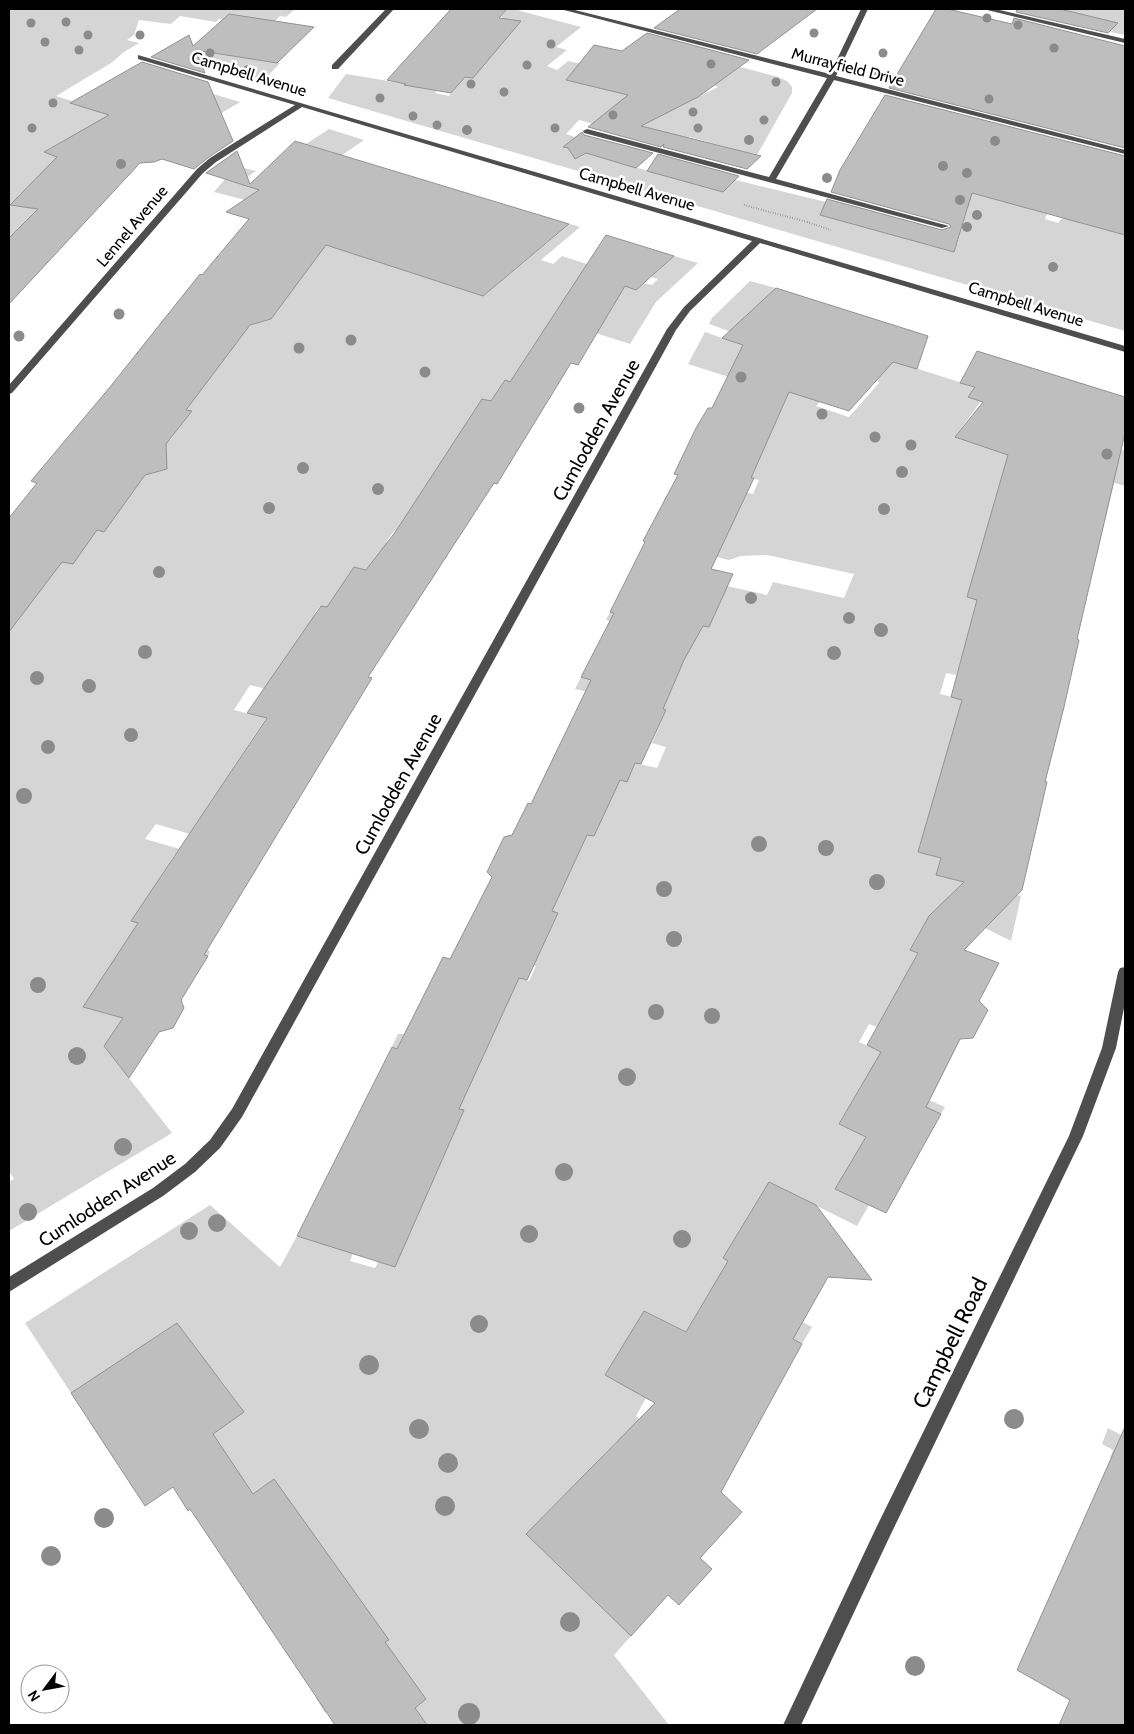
<svg xmlns="http://www.w3.org/2000/svg" width="1134" height="1734" font-family="Cabin,sans-serif">
<style>
.green{fill:#d5d5d5}
.building{fill:#bebebe;stroke:#929292}
.lines{fill:none;stroke-linecap:round;stroke-linejoin:round}
.path{stroke:#707070;stroke-width:2;stroke-dasharray:0.5 2;stroke-linecap:butt}
.minor{fill:#4e4e4e;fill-rule:evenodd}
.tree{fill:#8b8b8b}
.labels{text-anchor:middle;dominant-baseline:central;stroke-width:5;stroke-linejoin:round;paint-order:stroke}
.far-street-label{font-size:16px;fill:#000;stroke:#fff}
.street-label{font-size:19px;fill:#000;stroke:#fff}
.near-street-label{font-size:22px;fill:#000;stroke:#fff}
</style>
<rect width="100%" height="100%" fill="#fff"/>
<g class="green">
<polygon points="9,9 295,9 286,17 280,16 269,27 248,17 229,14 223,20 219,19 216,22 180,16 171,24 139,20 134,35 127,40 139,43 124,52 111,63 56,96 72,101 70,103 96,111 115,100 173,82 240,102 215,117 92,150 64,140 44,152 121,178 49,197 21,193 11,205 89,216 84,221 33,214 9,238"/>
<polygon points="497,9 513,9 581,27 556,47 567,50 547,66 557,70 568,61 582,64 566,80 587,85 594,79 686,103 718,87 673,68 699,56 778,77 787,81 792,87 792,93 757,155 689,137 677,147 579,120 566,134 575,137 564,147 723,192 735,180 826,202 820,215 950,251 957,244 968,208 839,173 840,170 906,164 982,196 998,200 1008,189 1040,202 1033,210 1047,214 1045,219 1058,223 1069,210 1108,230 1125,235 1125,331 328,98 346,74 406,84 405,85 437,91 435,93 449,96 457,86 450,75 472,78 477,73 504,19 501,17 506,10"/>
<polygon points="1042,9 1125,9 1125,35 1111,32 1115,23 1069,11 1063,21 1040,15"/>
<polygon points="197,46 232,56 280,63 264,80 181,56"/>
<polygon points="329,129 364,140 283,196 245,200 214,192 236,166 256,171 238,183 256,189 333,152 306,144"/>
<polygon points="570,224 580,227 541,260 553,264 562,256 633,279 625,286 636,290 644,283 652,285 658,279 651,277 674,256 698,263 656,302 630,344 552,319 518,370 538,387 505,381 499,389 525,394 398,531 394,531 386,542 448,556 446,559 395,548 387,561 437,572 429,584 355,567 330,608 320,606 314,614 350,623 283,693 250,685 234,710 266,718 190,834 156,824 145,839 256,871 253,875 175,854 132,921 211,943 207,950 210,951 208,956 131,935 83,1007 123,1018 104,1046 172,1133 9,1231 9,1182 14,1179 9,1171 9,632 21,617 26,568 9,565 9,552 73,563 97,530 104,531 115,430 170,440 191,412 186,410 240,337 160,323 168,314 249,327 268,304 279,229 483,296"/>
<polygon points="750,281 776,288 856,361 816,406 849,417 879,383 867,365 890,360 975,387 968,397 981,401 955,437 973,443 1032,368 1043,372 1095,441 1125,451 1125,486 1114,483 1097,555 1019,539 970,590 967,597 979,600 956,675 946,673 940,694 979,704 1010,772 1046,780 1046,782 1003,772 922,840 918,852 941,858 937,875 1021,896 1011,941 985,928 926,935 919,933 910,950 918,953 877,1027 869,1024 859,1042 941,1077 929,1100 945,1107 941,1114 854,1098 839,1124 866,1137 853,1159 874,1173 901,1187 899,1191 848,1167 836,1189 869,1205 857,1226 769,1182 723,1258 772,1284 762,1301 812,1327 802,1344 708,1294 686,1332 644,1311 605,1375 646,1398 636,1416 673,1450 618,1440 526,1534 631,1636 614,1655 669,1725 427,1725 415,1708 426,1699 395,1657 325,1713 316,1698 388,1639 356,1593 296,1639 348,1583 274,1479 235,1507 184,1454 244,1412 220,1379 189,1400 198,1351 177,1323 71,1393 25,1323 210,1205 280,1267 297,1236 353,1253 350,1261 375,1268 378,1262 395,1266 464,1110 446,1105 442,1062 392,1047 398,1034 404,1034 408,1026 487,1048 519,978 529,981 536,966 469,947 530,930 548,935 558,914 552,911 587,835 594,836 600,822 552,776 545,775 551,763 627,782 635,763 657,768 666,747 652,743 666,710 575,689 581,677 662,697 678,672 693,640 606,620 610,612 700,632 703,626 709,627 727,586 767,595 773,582 844,598 854,574 767,555 741,556 729,560 704,554 711,539 724,542 736,515 664,500 670,490 706,485 675,479 678,475 720,488 753,494 759,480 736,475 712,408 715,402 743,407 751,384 688,364 705,332 745,346 751,339 709,324 712,318"/>
<polygon points="1108,1428 1125,1437 1125,1466 1110,1458 1113,1450 1102,1444"/>
</g>
<g class="building">
<polygon points="451,9 507,9 499,18 521,21 473,78 465,77 451,93 404,85 406,84 387,80"/>
<polygon points="680,9 817,9 757,54 654,28"/>
<polygon points="936,9 947,9 1012,24 1014,18 1125,46 1125,148 889,88"/>
<polygon points="1017,9 1060,9 1118,23 1108,33 1016,12"/>
<polygon points="229,14 314,27 277,63 195,50 205,73 151,57 189,35 193,46"/>
<polygon points="647,33 749,60 698,97 641,126 761,156 747,169 663,147 664,144 661,147 588,127 628,95 566,80 594,45 622,51"/>
<polygon points="142,62 208,82 233,141 209,157 194,169 162,159 154,162 140,163 9,304 9,238 38,209 10,205 57,157 44,152 109,115 70,103"/>
<polygon points="885,95 1125,156 1125,235 972,193 954,252 820,215 827,199 942,230 951,227 949,224 831,192 840,170"/>
<polygon points="582,132 584,135 653,153 636,168 586,153 575,159 568,148 563,147"/>
<polygon points="295,141 569,224 483,296 326,245 271,319 250,325 186,410 192,411 166,444 167,469 145,475 104,532 97,530 73,564 62,562 9,632 9,518 37,483 31,481 110,387 200,274 202,275 249,219 226,212 259,190 206,173 237,151 250,184"/>
<polygon points="658,154 739,176 723,192 647,171"/>
<polygon points="606,235 674,256 636,290 625,286 578,365 571,363 497,484 494,483 368,677 372,678 204,955 208,956 181,1000 184,1008 173,1028 159,1032 129,1078 104,1046 123,1018 83,1007 138,923 131,921 267,718 247,713 321,606 327,607 354,567 366,570 396,531 482,399 491,401 505,380 510,382"/>
<polygon points="776,288 928,336 917,369 893,362 849,411 789,392 751,478 754,478 711,569 733,574 709,627 703,626 684,660 663,709 666,710 641,764 635,763 627,782 620,780 594,836 587,835 552,911 558,913 527,980 519,978 459,1109 464,1110 395,1267 297,1236 392,1047 397,1049 443,957 450,959 492,877 487,872 504,837 512,835 528,803 531,804 591,680 581,677 614,613 610,612 645,542 643,541 678,475 674,474 696,428 708,408 712,408 743,345 722,338"/>
<polygon points="977,351 1125,397 1125,433 1077,639 1079,640 1064,707 1045,782 1047,782 1022,890 964,950 999,963 979,1001 988,1010 973,1038 960,1039 926,1107 941,1114 886,1213 835,1189 866,1137 839,1124 881,1052 867,1045 918,953 910,950 929,916 964,882 936,875 941,858 918,852 962,700 951,697 977,600 967,597 1008,455 955,437 983,402 968,397 975,387 960,383"/>
<polygon points="769,1182 816,1205 872,1280 828,1277 793,1339 802,1344 721,1492 742,1512 700,1558 712,1569 679,1605 668,1595 631,1636 526,1534 655,1403 605,1375 644,1311 686,1332 728,1261 723,1258"/>
<polygon points="177,1323 244,1412 213,1434 253,1494 274,1479 389,1640 385,1642 426,1699 415,1708 427,1725 335,1725 190,1509 188,1511 173,1487 145,1506 71,1393"/>
<polygon points="1125,1427 1125,1725 1059,1725 1070,1700 1017,1670"/>
</g>
<g class="lines">
<g class="path">
<polyline points="744,205 807,222"/>
<polyline points="807,222 831,230"/>
</g>
<g class="minor">
<polygon points="386,9 394,9 338,69 332,69 332,65"/>
<polygon points="560,9 571,9 830,74 861,9 868,9 836,76 1125,150 1125,154 834,80 776,179 949,226 942,228 584,133 583,131 587,129 769,177 827,78"/>
<polygon points="983,9 995,9 1125,39 1125,43"/>
<polygon points="138,55 1125,346 1125,352 760,243 690,311 676,330 242,1117 220,1148 195,1172 163,1196 9,1292 9,1277 153,1188 185,1164 210,1140 232,1109 667,329 684,307 752,241 302,107 216,162 203,173 12,393 9,394 9,385 197,169 210,158 295,105 138,59"/>
<polygon points="1125,967 1125,1003 1116,1048 1083,1136 889,1538 801,1725 783,1725 877,1526 1069,1136 1102,1048 1118,972 1120,968"/>
</g>
</g>
<g class="tree">
<circle cx="987" cy="18" r="4.5"/>
<circle cx="66" cy="22" r="4.5"/>
<circle cx="31" cy="23" r="4.5"/>
<circle cx="1018" cy="25" r="4.5"/>
<circle cx="814" cy="33" r="4.5"/>
<circle cx="88" cy="35" r="4.5"/>
<circle cx="140" cy="35" r="4.5"/>
<circle cx="45" cy="42" r="4.5"/>
<circle cx="551" cy="44" r="4.5"/>
<circle cx="1054" cy="48" r="4.5"/>
<circle cx="79" cy="50" r="4.5"/>
<circle cx="210" cy="53" r="4.5"/>
<circle cx="883" cy="53" r="4.5"/>
<circle cx="711" cy="64" r="4.5"/>
<circle cx="527" cy="65" r="4.5"/>
<circle cx="247" cy="70" r="4.5"/>
<circle cx="876" cy="71" r="4.5"/>
<circle cx="776" cy="82" r="4.5"/>
<circle cx="471" cy="84" r="4.5"/>
<circle cx="504" cy="92" r="4.5"/>
<circle cx="380" cy="98" r="4.5"/>
<circle cx="989" cy="99" r="4.5"/>
<circle cx="53" cy="103" r="4.5"/>
<circle cx="693" cy="112" r="4.5"/>
<circle cx="613" cy="115" r="4.5"/>
<circle cx="413" cy="116" r="4.5"/>
<circle cx="764" cy="120" r="4.5"/>
<circle cx="437" cy="125" r="4.5"/>
<circle cx="32" cy="128" r="4.5"/>
<circle cx="555" cy="128" r="4.5"/>
<circle cx="698" cy="128" r="4.5"/>
<circle cx="467" cy="130" r="5"/>
<circle cx="749" cy="140" r="5"/>
<circle cx="995" cy="141" r="5"/>
<circle cx="121" cy="164" r="5"/>
<circle cx="943" cy="166" r="5"/>
<circle cx="967" cy="173" r="5"/>
<circle cx="827" cy="178" r="5"/>
<circle cx="960" cy="200" r="5"/>
<circle cx="977" cy="215" r="5"/>
<circle cx="967" cy="227" r="5"/>
<circle cx="1053" cy="267" r="5"/>
<circle cx="119" cy="314" r="5.5"/>
<circle cx="19" cy="336" r="5.5"/>
<circle cx="351" cy="340" r="5.5"/>
<circle cx="299" cy="348" r="5.5"/>
<circle cx="425" cy="372" r="5.5"/>
<circle cx="741" cy="377" r="5.5"/>
<circle cx="579" cy="408" r="5.5"/>
<circle cx="822" cy="414" r="5.5"/>
<circle cx="875" cy="437" r="5.5"/>
<circle cx="911" cy="445" r="5.5"/>
<circle cx="1107" cy="454" r="5.5"/>
<circle cx="303" cy="468" r="6"/>
<circle cx="902" cy="472" r="6"/>
<circle cx="378" cy="489" r="6"/>
<circle cx="269" cy="508" r="6"/>
<circle cx="884" cy="509" r="6"/>
<circle cx="159" cy="572" r="6"/>
<circle cx="751" cy="598" r="6"/>
<circle cx="849" cy="618" r="6"/>
<circle cx="881" cy="630" r="7"/>
<circle cx="145" cy="652" r="7"/>
<circle cx="834" cy="653" r="7"/>
<circle cx="37" cy="678" r="7"/>
<circle cx="89" cy="686" r="7"/>
<circle cx="131" cy="735" r="7"/>
<circle cx="48" cy="747" r="7"/>
<circle cx="24" cy="796" r="8"/>
<circle cx="759" cy="844" r="8"/>
<circle cx="826" cy="848" r="8"/>
<circle cx="877" cy="882" r="8"/>
<circle cx="664" cy="889" r="8"/>
<circle cx="674" cy="939" r="8"/>
<circle cx="38" cy="985" r="8"/>
<circle cx="656" cy="1012" r="8"/>
<circle cx="712" cy="1016" r="8"/>
<circle cx="77" cy="1056" r="9"/>
<circle cx="627" cy="1077" r="9"/>
<circle cx="123" cy="1147" r="9"/>
<circle cx="564" cy="1172" r="9"/>
<circle cx="28" cy="1212" r="9"/>
<circle cx="217" cy="1223" r="9"/>
<circle cx="189" cy="1231" r="9"/>
<circle cx="529" cy="1234" r="9"/>
<circle cx="682" cy="1239" r="9"/>
<circle cx="479" cy="1324" r="9"/>
<circle cx="369" cy="1365" r="10"/>
<circle cx="1014" cy="1419" r="10"/>
<circle cx="419" cy="1429" r="10"/>
<circle cx="448" cy="1463" r="10"/>
<circle cx="445" cy="1506" r="10"/>
<circle cx="104" cy="1518" r="10"/>
<circle cx="51" cy="1556" r="10"/>
<circle cx="570" cy="1622" r="10"/>
<circle cx="915" cy="1666" r="10"/>
<circle cx="469" cy="1714" r="11"/>
</g>
<g class="labels">
<g class="far-street-label">
<text transform="translate(848 67) rotate(14)">Murrayfield Drive</text>
<text transform="translate(249 74) rotate(17)">Campbell Avenue</text>
<text transform="translate(637 189) rotate(16)">Campbell Avenue</text>
<text transform="translate(132 226) rotate(-50)">Lennel Avenue</text>
<text transform="translate(1026 304) rotate(17)">Campbell Avenue</text>
</g>
<g class="street-label">
<text transform="translate(596 430) rotate(-61)">Cumlodden Avenue</text>
<text transform="translate(398 784) rotate(-61)">Cumlodden Avenue</text>
<text transform="translate(107 1199) rotate(-33)">Cumlodden Avenue</text>
</g>
<g class="near-street-label">
<text transform="translate(950 1343) rotate(-64)">Campbell Road</text>
</g>
</g>
<rect width="1134" height="1734" fill="none" stroke="#000000" stroke-width="20"/>
<g transform="translate(45 1689) rotate(238)"><circle r="24" fill="#ffffff" stroke="#999999"/>
<path d="M0-4L9 19L0 12L-9 19Z" fill="#000000"/>
<text y="-8" font-size="14" font-weight="bold" text-anchor="middle" fill="#000000">N</text>
</g>
</svg>
